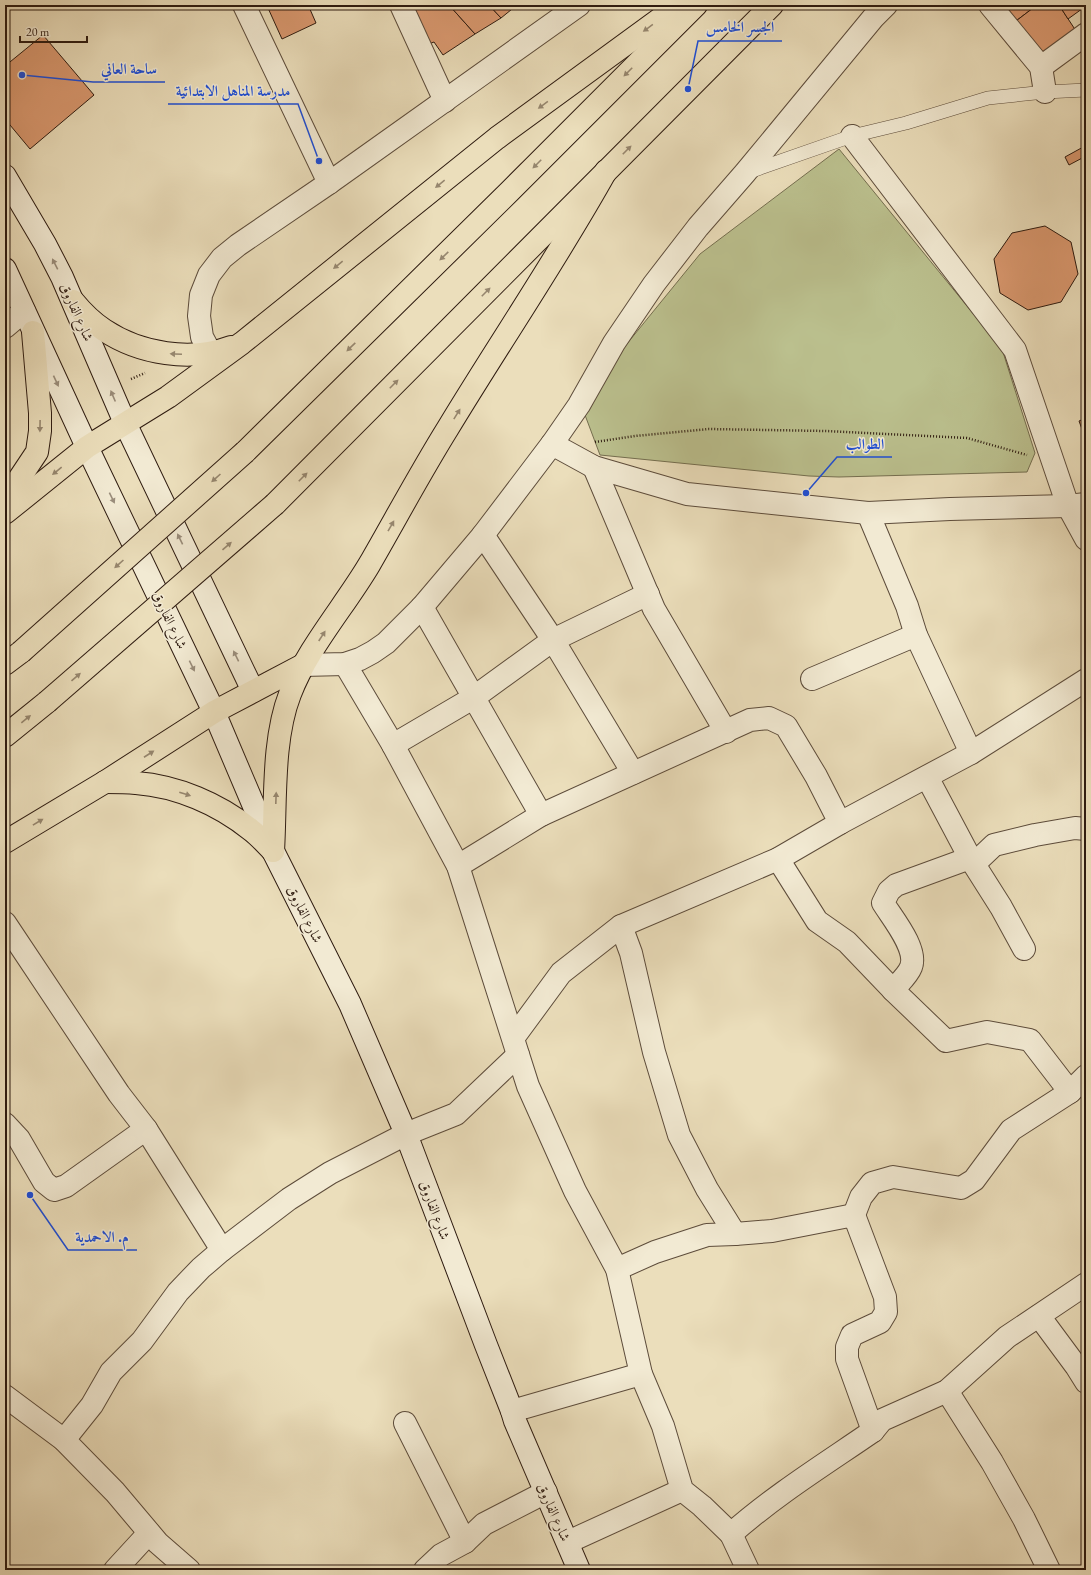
<svg xmlns="http://www.w3.org/2000/svg" width="1091" height="1575" font-family="'EB Garamond',Amiri,serif">
<style>
.green{fill:#bbc08e;stroke:#746e4f}
.building{fill:#da9970;stroke:#2e1b10}
.lines{fill:none;stroke-linecap:round;stroke-linejoin:round}
.lane-casing{stroke:#5d4c3b;stroke-width:14}
.street-casing{stroke:#5d4c3b;stroke-width:24}
.secondary-casing{stroke:#2e1b10;stroke-width:24}
.primary-casing{stroke:#2e1b10;stroke-width:24}
.path{stroke:#2e1b10;stroke-width:2.5;stroke-dasharray:1 2;stroke-linecap:butt}
.lane{stroke:#f2ead3;stroke-width:13}
.street{stroke:#f2ead3;stroke-width:22}
.secondary{stroke:#f2ead3;stroke-width:22}
.primary{stroke:#ebdebb;stroke-width:22}
.primary-bridge-casing{stroke:#2e1b10;stroke-width:24;stroke-linecap:butt}
.primary-bridge{stroke:#ebdebb;stroke-width:22}
.oneway{fill:#96866e}
.oneway2{fill:#9a8d7b}
.labels{text-anchor:middle;dominant-baseline:central;stroke-width:3;stroke-linejoin:round;paint-order:stroke}
.street-label{font-size:14px;fill:#2e1b10;stroke:#f2ead3}
.leader{fill:none;stroke:#1d4ed8;stroke-width:1.5}
.callout-dot{fill:#1d4ed8;stroke:#f2ead3;stroke-width:1.5}
.callout-label{font-size:15px;text-anchor:middle;font-weight:bold;fill:#1d4ed8;stroke:#f2ead3;stroke-width:3;stroke-linejoin:round;paint-order:stroke}
</style>
<rect width="100%" height="100%" fill="#ebdebb"/>
<filter id="stains"><feTurbulence type="fractalNoise" baseFrequency=".005" numOctaves="4"/><feColorMatrix values="0 0 0 0 .2 0 0 0 0 .09 0 0 0 0 .02 0 0 0 .5 -.17"/></filter>
<radialGradient id="worn" r=".72"><stop offset=".6" stop-color="#630" stop-opacity="0"/><stop offset="1" stop-color="#630" stop-opacity=".3"/></radialGradient>
<polygon class="green" points="839,149 1002,349 1035,453 1027,472 839,477 809,476 600,455 585,415 595,389 617,356 700,254"/>
<g class="building">
<polygon points="274,5 314,5 309,7 316,23 282,39 268,8"/>
<polygon points="420,5 449,5 475,34 443,55 434,42 426,45 411,10"/>
<polygon points="449,5 489,5 501,18 475,34"/>
<polygon points="489,5 517,5 501,18"/>
<polygon points="1001,5 1037,5 1012,24"/>
<polygon points="1037,5 1059,5 1078,34 1047,54 1038,53 1012,24"/>
<polygon points="1059,5 1086,5 1086,6 1068,19"/>
<polygon points="43,35 94,95 30,149 5,119 5,66"/>
<polygon points="1085,146 1086,156 1069,165 1065,157"/>
<polygon points="1045,226 1071,242 1078,274 1061,302 1028,310 1000,293 994,259 1012,233"/>
<polygon points="1086,418 1086,440 1079,421"/>
</g>
<g class="lines">
<g class="lane-casing">
<polyline id="lane" points="749,172 852,136 906,123 988,98 1045,92 1086,90"/>
</g>
<g class="street-casing">
<g id="street">
<polyline points="244,5 329,183"/>
<polyline points="401,5 445,101"/>
<polyline points="990,5 1041,67 1045,92"/>
<polyline points="1041,67 1086,34"/>
<polyline points="852,136 1015,350 1068,506 1086,539"/>
<polyline points="5,327 24,311"/>
<polyline points="210,352 202,337 199,316 201,295 209,275 222,258 238,245 329,183 579,5"/>
<polyline points="552,444 594,467 687,494 868,513 950,509 1068,506 1086,504"/>
<polyline points="594,467 654,609 726,732"/>
<polyline points="868,513 907,606 916,635 971,753"/>
<polyline points="483,535 553,640 633,773"/>
<polyline points="422,607 541,815"/>
<path d="M345,664L393,745L458,866L528,1086L575,1191L617,1269L641,1374L663,1426L682,1490L702,1506L731,1534C775,1495 825,1464 873,1431L882,1420L947,1391L1007,1337L1086,1284"/>
<polyline points="303,665 345,664 360,659 373,652 386,643 422,607 483,535 552,444 579,405 614,343 654,284 698,227 745,173 873,18 886,5"/>
<polyline points="812,679 916,635"/>
<polyline points="393,745 473,698 553,640 648,594"/>
<polyline points="927,777 970,858 1001,907 1024,949"/>
<path d="M778,859L817,921L847,942L893,990C899,983 908,975 911,967C918,949 893,919 883,903L889,891L896,885L970,858"/>
<polyline points="974,864 994,845 1035,835 1075,828 1086,829"/>
<polyline points="458,866 541,815 750,720 769,718 786,726 816,776 840,823"/>
<polyline points="5,923 119,1094 146,1129 222,1250"/>
<polyline points="893,990 946,1041 987,1032 1030,1040 1070,1092 1086,1076"/>
<polyline points="514,1037 561,973 621,926 778,859 840,823 971,753 1086,680"/>
<polyline points="5,1124 19,1139 44,1182 54,1190 66,1186 146,1129"/>
<polyline points="854,1215 861,1197 872,1183 893,1177 961,1188 974,1180 1011,1130 1070,1092"/>
<polyline points="735,1234 772,1231 854,1215 885,1297 886,1312 880,1322 852,1335 847,1347 847,1359 873,1431"/>
<polyline points="617,1269 655,1252 707,1235 735,1234 707,1189 679,1135 654,1052 631,953 621,926"/>
<polyline points="1039,1316 1076,1366 1086,1382"/>
<polyline points="947,1391 992,1462 1024,1519 1049,1570"/>
<polyline points="5,1396 64,1440 115,1492 158,1543 189,1570"/>
<polyline points="512,1411 641,1374"/>
<polyline points="405,1423 465,1542"/>
<polyline points="64,1440 92,1405 111,1372 142,1341 178,1292 201,1268 222,1250 289,1199 330,1173 406,1134 456,1114 518,1055"/>
<polyline points="731,1534 748,1570"/>
<polyline points="568,1542 682,1490"/>
<polyline points="115,1570 149,1533"/>
<polyline points="425,1570 441,1555 465,1542 484,1524 546,1492"/>
</g>
</g>
<g class="secondary-casing">
<g id="secondary">
<polyline points="5,176 45,244 62,277 125,423 253,691"/>
<polyline points="5,269 87,447 214,712 273,851 350,1004 406,1134 486,1345 512,1411 515,1421 579,1570"/>
</g>
</g>
<g class="primary-casing">
<g id="primary">
<path d="M73,301C82,312 92,322 104,330C140,354 191,362 231,347"/>
<polyline points="245,452 510,191 696,5"/>
<polyline points="5,500 37,452 40,431 40,413 33,332"/>
<polyline points="275,504 772,5"/>
<polyline points="5,513 87,447 168,397 242,343 497,138 679,5"/>
<polyline points="5,664 21,652"/>
<polyline points="5,736 47,702"/>
<path d="M105,782C115,782 126,782 136,783C177,786 219,804 251,830C259,836 266,844 273,851"/>
<polyline points="5,842 105,782 214,712 303,665"/>
<path d="M273,851C276,802 272,740 290,694C307,649 344,607 369,565C395,520 420,473 448,428C500,342 557,259 606,171"/>
</g>
</g>
<g class="path">
<polyline points="131,379 145,373"/>
<polyline points="595,442 635,436 709,429 826,431 967,438 1027,455"/>
</g>
<use href="#lane" class="lane"/>
<use href="#street" class="street"/>
<use href="#secondary" class="secondary"/>
<use href="#primary" class="primary"/>
<g class="primary-bridge-casing">
<g id="primary-bridge">
<polyline points="21,652 245,452"/>
<polyline points="47,702 275,504"/>
</g>
</g>
<use href="#primary-bridge" class="primary-bridge"/>
</g>
<defs><path id="oneway-solid" d="M-6-.8H1V-3.2L6.5 0L1 3.2V.8H-6Z"/></defs>
<g class="oneway">
<use href="#oneway-solid" transform="translate(648 28) rotate(144)"/>
<use href="#oneway-solid" transform="translate(628 72) rotate(135)"/>
<use href="#oneway-solid" transform="translate(543 105) rotate(144)"/>
<use href="#oneway-solid" transform="translate(627 150) rotate(-45)"/>
<use href="#oneway-solid" transform="translate(537 164) rotate(135)"/>
<use href="#oneway-solid" transform="translate(440 184) rotate(141)"/>
<use href="#oneway-solid" transform="translate(444 256) rotate(136)"/>
<use href="#oneway-solid" transform="translate(338 265) rotate(141)"/>
<use href="#oneway-solid" transform="translate(486 292) rotate(-45)"/>
<use href="#oneway-solid" transform="translate(351 347) rotate(136)"/>
<use href="#oneway-solid" transform="translate(176 354) rotate(-177)"/>
<use href="#oneway-solid" transform="translate(394 384) rotate(-45)"/>
<use href="#oneway-solid" transform="translate(457 414) rotate(-58)"/>
<use href="#oneway-solid" transform="translate(40 426) rotate(91)"/>
<use href="#oneway-solid" transform="translate(57 471) rotate(141)"/>
<use href="#oneway-solid" transform="translate(303 477) rotate(-45)"/>
<use href="#oneway-solid" transform="translate(216 478) rotate(138)"/>
<use href="#oneway-solid" transform="translate(391 526) rotate(-60)"/>
<use href="#oneway-solid" transform="translate(227 546) rotate(-41)"/>
<use href="#oneway-solid" transform="translate(119 564) rotate(138)"/>
<use href="#oneway-solid" transform="translate(322 636) rotate(-57)"/>
<use href="#oneway-solid" transform="translate(76 677) rotate(-41)"/>
<use href="#oneway-solid" transform="translate(26 719) rotate(-39)"/>
<use href="#oneway-solid" transform="translate(149 754) rotate(-33)"/>
<use href="#oneway-solid" transform="translate(185 794) rotate(18)"/>
<use href="#oneway-solid" transform="translate(276 798) rotate(-88)"/>
<use href="#oneway-solid" transform="translate(38 822) rotate(-31)"/>
</g>
<g class="oneway2">
<use href="#oneway-solid" transform="translate(55 264) rotate(-117)"/>
<use href="#oneway-solid" transform="translate(56 381) rotate(65)"/>
<use href="#oneway-solid" transform="translate(113 396) rotate(-113)"/>
<use href="#oneway-solid" transform="translate(112 498) rotate(64)"/>
<use href="#oneway-solid" transform="translate(180 539) rotate(-116)"/>
<use href="#oneway-solid" transform="translate(236 656) rotate(-116)"/>
<use href="#oneway-solid" transform="translate(192 666) rotate(64)"/>
</g>
<g class="labels">
<g class="street-label">
<text transform="translate(77 312) rotate(66)">شارع الفاروق</text>
<text transform="translate(170 620) rotate(64)">شارع الفاروق</text>
<text transform="translate(305 914) rotate(63)">شارع الفاروق</text>
<text transform="translate(435 1210) rotate(69)">شارع الفاروق</text>
<text transform="translate(554 1512) rotate(66)">شارع الفاروق</text>
</g>
</g>
<path class="leader" d="M688 89L698 41H782M22 75L93 82H165M319 161L298 104H168M806 493L837 457H892M30 1195L68 1250H137"/>
<g class="callout-dot">
<circle cx="688" cy="89" r="4"/>
<circle cx="22" cy="75" r="4"/>
<circle cx="319" cy="161" r="4"/>
<circle cx="806" cy="493" r="4"/>
<circle cx="30" cy="1195" r="4"/>
</g>
<g class="callout-label">
<text x="740" y="32">الجسر الخامس</text>
<text x="129" y="74">ساحة العاني</text>
<text x="233" y="96">مدرسة المناهل الابتدائية</text>
<text x="865" y="449">الطوالب</text>
<text x="102" y="1242">م. الاحمدية</text>
</g>
<rect width="1091" height="1575" fill="none" stroke="#ebdebb" stroke-width="20"/>
<rect x="6" y="6" width="1079" height="1563" fill="none" stroke="#2e1b10" stroke-width="2"/>
<rect x="10" y="10" width="1071" height="1555" fill="none" stroke="#2e1b10"/>
<path d="M20 36v6h67v-6" fill="none" stroke="#2e1b10" stroke-width="2"/>
<text x="26" y="36" font-size="12" fill="#2e1b10" stroke="#f2ead3" stroke-width="3" paint-order="stroke">20 m</text>
<rect width="100%" height="100%" filter="url(#stains)"/>
<rect width="100%" height="100%" fill="url(#worn)"/>
</svg>
